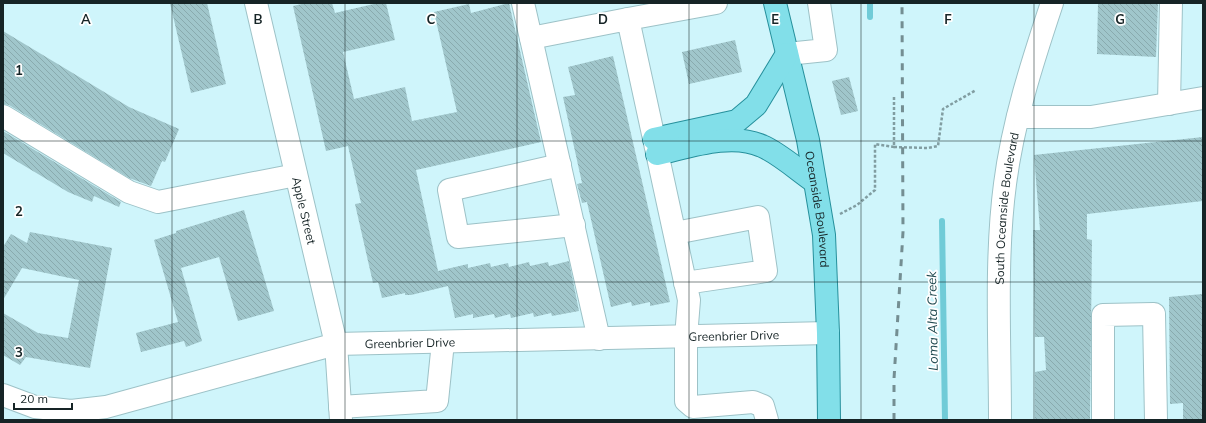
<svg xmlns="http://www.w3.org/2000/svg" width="1206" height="423" font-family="Mulish,sans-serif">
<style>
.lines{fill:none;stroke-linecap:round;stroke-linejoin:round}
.stream{stroke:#70cbd7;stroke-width:6}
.building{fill:url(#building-back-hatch)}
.minor-casing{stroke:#9dc2c7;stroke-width:24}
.major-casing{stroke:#26909c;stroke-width:24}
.path{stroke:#819da1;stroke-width:2.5;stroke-dasharray:3 2;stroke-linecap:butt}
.minor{stroke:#fff;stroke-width:22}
.major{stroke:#82dfe9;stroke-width:22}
.rail{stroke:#748e92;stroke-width:3;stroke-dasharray:7 7;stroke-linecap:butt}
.grid{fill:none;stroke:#162426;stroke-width:1;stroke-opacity:0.55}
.labels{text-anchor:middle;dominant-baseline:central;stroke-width:3.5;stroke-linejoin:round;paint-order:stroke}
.street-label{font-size:12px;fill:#162426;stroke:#fff}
.water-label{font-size:13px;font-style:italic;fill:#204a50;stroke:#fff}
.grid-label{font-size:13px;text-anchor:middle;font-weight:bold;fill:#162426;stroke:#fff;stroke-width:3.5;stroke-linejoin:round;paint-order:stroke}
</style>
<defs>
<pattern id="building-back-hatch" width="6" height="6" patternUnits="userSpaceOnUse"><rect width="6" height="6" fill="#a0c6cb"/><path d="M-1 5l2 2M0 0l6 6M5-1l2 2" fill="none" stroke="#89aaae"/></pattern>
</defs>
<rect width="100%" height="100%" fill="#cff5fb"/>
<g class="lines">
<g class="stream">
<polyline points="870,3 870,17"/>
<polyline points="942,221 945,420"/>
</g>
</g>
<g class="building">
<polygon points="170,3 207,3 226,84 191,93"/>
<polygon points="306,3 332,3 335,13 378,3 386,3 395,40 343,52 354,99 405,87 412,121 457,112 434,12 469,4 471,13 509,3 541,142 416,170 438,271 468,264 468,268 490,263 491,267 508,263 509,267 529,262 530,266 548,262 549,266 569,261 579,311 552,316 551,313 534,317 533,313 511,318 510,314 495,318 494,314 473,318 473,314 455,318 448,286 411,295 405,295 405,293 382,298 378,282 373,283 355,204 361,203 348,146 326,151 293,6"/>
<polygon points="1098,3 1158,3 1156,57 1097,54"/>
<polygon points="3,31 129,107 179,129 165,162 162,161 151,186 129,178 9,105 3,104"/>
<polygon points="735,40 742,72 689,84 682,52"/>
<polygon points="613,56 670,302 650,306 650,302 632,306 631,302 611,307 587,202 582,203 577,184 582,183 563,97 575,95 568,67"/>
<polygon points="849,77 858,111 841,115 832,81"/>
<polygon points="3,131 121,202 119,207 94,196 92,202 68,192 3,153"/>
<polygon points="1203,137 1203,201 1087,214 1087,239 1092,240 1090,420 1035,420 1035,372 1046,370 1044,337 1035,337 1033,230 1040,230 1034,155"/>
<polygon points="244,210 274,311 238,321 219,257 181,268 202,341 186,347 184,341 141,352 136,333 178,322 154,240 176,233 176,231"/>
<polygon points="30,232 112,248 90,368 26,357 20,365 3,355 3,313 38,333 68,338 79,280 22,268 3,300 3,247 11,234 27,243"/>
<polygon points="1203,294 1203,420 1183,420 1183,403 1170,404 1169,297"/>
</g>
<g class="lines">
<g class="minor-casing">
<g id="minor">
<path id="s1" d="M256,3L336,344L341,420"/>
<polyline points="523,3 599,339"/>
<polyline points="628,19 716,3"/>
<polyline points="531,38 628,19 689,300 686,337 686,401 693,407 753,402 763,406 767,420"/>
<polyline points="787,54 826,50 819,3"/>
<polyline points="1169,104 1171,3"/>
<polyline points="3,116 129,192 158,202 296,175"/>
<polyline points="1018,117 1091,117 1203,98"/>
<polyline points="560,165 449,190 458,237 574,225"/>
<polyline points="675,233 758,217 766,271 685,283"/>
<path id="s2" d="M3,395L35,407L71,411L106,407L336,344L828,333"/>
<polyline points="340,407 437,401 443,342"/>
<path id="s3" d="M1000,420C1000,344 995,259 1005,184C1013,122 1032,63 1052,3"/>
<polyline points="1103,420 1103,315 1154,314 1156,420"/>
</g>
</g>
<g class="major-casing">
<g id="major">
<path id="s4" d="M775,3L808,140L824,235L828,333L829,420"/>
<polyline points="654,139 737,121 756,105 787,54"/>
<path d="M657,154C689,147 731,132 762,146C779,153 800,172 815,182"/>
</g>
</g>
<g class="path">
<polyline points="894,147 928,148 938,146 943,109 976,90"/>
<polyline points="840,214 857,205 875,190 875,144 894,147 894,95"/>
</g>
<use href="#minor" class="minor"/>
<use href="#major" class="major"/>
<polyline class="rail" points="894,420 894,379 903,232 902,3"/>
</g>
<path class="grid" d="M172,3V420M345,3V420M517,3V420M689,3V420M861,3V420M1034,3V420M3,141H1203M3,282H1203"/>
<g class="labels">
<g class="street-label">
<text stroke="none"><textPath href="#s3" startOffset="212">South Oceanside Boulevard</textPath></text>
<text stroke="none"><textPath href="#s4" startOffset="211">Oceanside Boulevard</textPath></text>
<text stroke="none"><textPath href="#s1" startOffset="213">Apple Street</textPath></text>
<text stroke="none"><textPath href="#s2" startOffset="742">Greenbrier Drive</textPath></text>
<text stroke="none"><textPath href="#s2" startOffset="418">Greenbrier Drive</textPath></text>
</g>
<g class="water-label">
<text transform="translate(932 321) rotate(-91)">Loma Alta Creek</text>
</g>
</g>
<g class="grid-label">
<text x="86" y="24">A</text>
<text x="258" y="24">B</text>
<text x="431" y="24">C</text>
<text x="603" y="24">D</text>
<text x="775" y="24">E</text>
<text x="948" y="24">F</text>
<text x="1120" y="24">G</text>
<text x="19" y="75">1</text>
<text x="19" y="216">2</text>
<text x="19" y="357">3</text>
</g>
<rect width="1206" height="423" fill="none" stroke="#162426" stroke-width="8"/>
<path d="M14 403v6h58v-6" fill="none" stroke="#162426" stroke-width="2"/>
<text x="20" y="403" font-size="12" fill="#162426" stroke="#ffffff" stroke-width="3" paint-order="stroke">20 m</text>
</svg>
